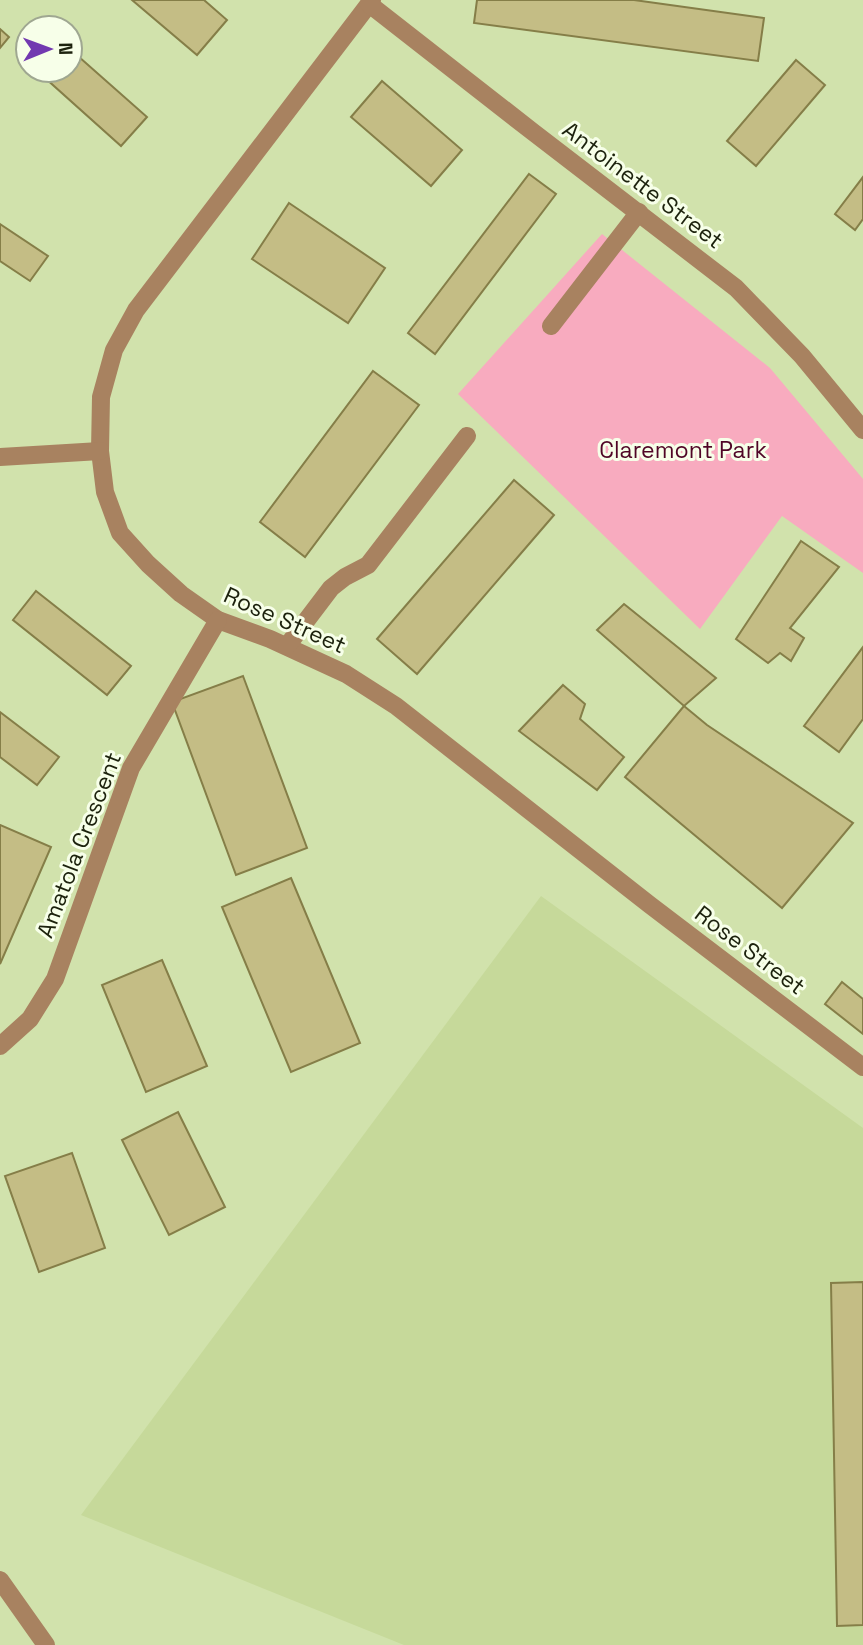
<svg xmlns="http://www.w3.org/2000/svg" width="863" height="1645" font-family="'Space Grotesk',sans-serif">
<style>
.built{fill:#c6d99a}
.green{fill:#f8abbf}
.building{fill:#c4bd85;stroke:#857e48;stroke-width:2}
.lines{fill:none;stroke-linecap:round;stroke-linejoin:round}
.minor{stroke:#a88260;stroke-width:18}
.labels{text-anchor:middle;dominant-baseline:central;stroke-width:6;stroke-linejoin:round;paint-order:stroke}
.street-label{font-size:23px;fill:#1c220d;stroke:#f7ffe9}
.park-label{font-size:23px;fill:#500526;stroke:#f7ffe9}
</style>
<rect width="100%" height="100%" fill="#d1e2ac"/>
<polygon class="built" points="541,896 863,1128 863,1645 404,1645 81,1515"/>
<polygon class="green" points="602,234 770,368 863,479 863,573 782,516 700,629 458,394"/>
<g class="building">
<polygon points="132,0 204,0 227,20 197,55"/>
<polygon points="477,0 634,0 764,18 758,61 474,23"/>
<polygon points="0,29 9,37 0,48"/>
<polygon points="70,49 147,117 121,146 44,77 49,70 70,70"/>
<polygon points="796,60 825,85 756,166 727,141"/>
<polygon points="382,81 462,150 431,186 351,117"/>
<polygon points="529,174 556,194 435,354 408,333"/>
<polygon points="863,177 863,219 855,230 835,214"/>
<polygon points="289,203 385,268 348,323 252,259"/>
<polygon points="0,224 48,256 30,281 0,261"/>
<polygon points="373,371 419,405 305,557 260,522"/>
<polygon points="514,480 554,515 417,674 377,639"/>
<polygon points="801,541 839,567 790,628 804,638 791,661 780,653 768,663 736,639"/>
<polygon points="36,591 131,666 107,695 13,620"/>
<polygon points="624,604 716,678 684,706 597,630"/>
<polygon points="863,647 863,719 839,752 804,726"/>
<polygon points="243,676 307,848 236,875 172,702"/>
<polygon points="563,685 585,704 580,719 624,757 597,790 519,731"/>
<polygon points="684,706 707,725 853,823 782,908 625,777"/>
<polygon points="0,712 59,757 37,785 0,757"/>
<polygon points="0,825 51,847 0,964"/>
<polygon points="291,878 360,1043 291,1072 222,907"/>
<polygon points="162,960 207,1066 146,1092 102,985"/>
<polygon points="842,982 863,999 863,1034 825,1004"/>
<polygon points="178,1112 225,1207 169,1235 122,1140"/>
<polygon points="72,1153 105,1248 39,1272 5,1176"/>
<polygon points="863,1282 863,1625 837,1626 831,1283"/>
</g>
<g class="lines">
<g class="minor">
<polyline points="372,0 136,310 114,350 101,397 100,451 105,492 120,533 148,564 181,594 218,620 270,639 346,674 396,706 650,905 863,1067"/>
<polyline points="369,4 533,132 736,288 802,356 863,430"/>
<polyline points="551,326 639,212"/>
<polyline points="0,457 100,451"/>
<polyline points="287,646 331,588 345,577 368,565 467,436"/>
<polyline points="0,1046 30,1019 55,979 131,768 218,620"/>
<polyline points="0,1580 46,1645"/>
</g>
</g>
<g class="labels">
<g class="street-label">
<text transform="translate(643 185) rotate(37)">Antoinette Street</text>
<text transform="translate(285 620) rotate(24)">Rose Street</text>
<text transform="translate(79 845) rotate(-69)">Amatola Crescent</text>
<text transform="translate(750 950) rotate(37)">Rose Street</text>
</g>
<g class="park-label">
<text x="683" y="450">Claremont Park</text>
</g>
</g>
<g transform="translate(49 49) rotate(89)"><circle r="33" fill="#f7ffe9" stroke="#9fa791" stroke-width="2"/>
<path d="M0-5L12 26L0 18L-12 26Z" fill="#7239b0"/>
<text y="-10" font-size="19" font-weight="bold" text-anchor="middle" fill="#1c220d">N</text>
</g>
</svg>
